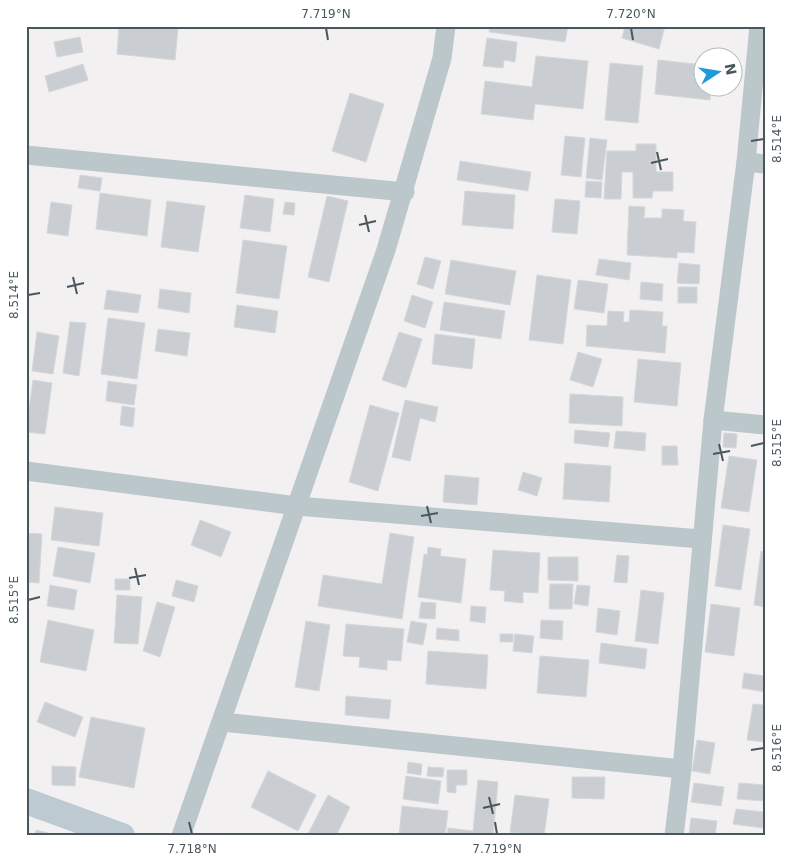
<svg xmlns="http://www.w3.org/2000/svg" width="791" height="862" font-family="'DejaVu Sans',sans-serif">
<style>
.building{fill:#caced2;stroke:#d4d8db}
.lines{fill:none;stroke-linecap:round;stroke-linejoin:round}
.street{stroke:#bcc7cc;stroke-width:19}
.secondary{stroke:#bdcad1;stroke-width:26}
.ticks{fill:none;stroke:#49575d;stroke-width:2}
.neatline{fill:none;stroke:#49575d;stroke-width:2}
.ticks-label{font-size:12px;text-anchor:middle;fill:#49575d}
</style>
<rect width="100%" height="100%" fill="#f2f0f1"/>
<g class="building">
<polygon points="119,26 178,28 175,60 117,54"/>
<polygon points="490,26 568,26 565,42 489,32"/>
<polygon points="625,26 665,26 659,49 622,38"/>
<polygon points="80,37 83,52 57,57 54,42"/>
<polygon points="487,38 517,42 515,62 504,60 503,68 483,66"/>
<polygon points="536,56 588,61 583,109 535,104 533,120 481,114 485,81 532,87"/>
<polygon points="658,60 704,65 704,88 711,88 710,100 655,94"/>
<polygon points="610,63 643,66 638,123 605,120"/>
<polygon points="83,64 88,80 49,92 45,76"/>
<polygon points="350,93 384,104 366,162 332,151"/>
<polygon points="565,136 585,138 581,177 561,175"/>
<polygon points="590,138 607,140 602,180 586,178"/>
<polygon points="636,144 656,144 656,172 673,172 673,191 653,191 652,198 633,198 633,172 622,172 621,199 604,199 607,151 636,151"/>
<polygon points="460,161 531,172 528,191 457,180"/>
<polygon points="80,175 102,178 100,191 78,188"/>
<polygon points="586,181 602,182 601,198 585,197"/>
<polygon points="465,191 515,195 513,229 462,225"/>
<polygon points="100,193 151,200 147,236 96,229"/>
<polygon points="245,195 274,199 270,232 240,228"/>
<polygon points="327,196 348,201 329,282 308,277"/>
<polygon points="555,199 580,201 577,234 552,232"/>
<polygon points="167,201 205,206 198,252 161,247"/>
<polygon points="51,202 72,205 68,236 47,233"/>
<polygon points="285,202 295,203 294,215 283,214"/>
<polygon points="629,206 645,207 644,218 662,218 662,209 684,210 683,221 696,222 694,253 677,252 677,258 627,255"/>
<polygon points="243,240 287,246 279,299 236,293"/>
<polygon points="425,257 441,261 433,289 417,284"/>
<polygon points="599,259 631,263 629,280 596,275"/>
<polygon points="451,260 516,271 510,305 445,294"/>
<polygon points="679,263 700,265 699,284 677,283"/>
<polygon points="537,275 571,280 563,344 529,340"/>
<polygon points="578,280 608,284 604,313 574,309"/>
<polygon points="641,282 663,284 662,301 640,299"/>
<rect x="678" y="287" width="19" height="16"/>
<polygon points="160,289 191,293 189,313 158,308"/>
<polygon points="107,290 141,295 138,313 104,309"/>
<polygon points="412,295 433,302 425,328 404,321"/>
<polygon points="444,302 505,311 501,339 440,330"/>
<polygon points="237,305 278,311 275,333 234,327"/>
<polygon points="630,310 663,312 662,326 667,326 665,353 586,346 587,325 607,326 608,311 624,312 623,322 629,322"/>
<polygon points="108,318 145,323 137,379 101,374"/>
<polygon points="70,322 86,323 79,376 63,373"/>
<polygon points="158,329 190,333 187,356 155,351"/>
<polygon points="37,332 59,336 53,374 32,371"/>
<polygon points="399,332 422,339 406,388 382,380"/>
<polygon points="435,334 475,339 472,369 432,364"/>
<polygon points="578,352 602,359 593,387 570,380"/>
<polygon points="638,359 681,363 677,406 634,402"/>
<polygon points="33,380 52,383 45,434 26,432"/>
<polygon points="108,381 137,385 134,405 106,401"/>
<polygon points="570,394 623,397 622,426 569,423"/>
<polygon points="405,400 438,407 435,422 420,418 410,461 392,457"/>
<polygon points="370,405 399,413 378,491 349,482"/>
<polygon points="122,406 135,408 133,427 120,425"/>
<polygon points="575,430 610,433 608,447 574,443"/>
<polygon points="616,431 646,433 645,451 614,448"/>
<polygon points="724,433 737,434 736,448 723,447"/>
<polygon points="662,446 677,446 678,465 662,465"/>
<polygon points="729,456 757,460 749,512 721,508"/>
<polygon points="565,463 611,466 609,502 563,499"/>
<polygon points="523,472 542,478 537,496 518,490"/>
<polygon points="445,475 479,478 477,505 443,502"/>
<polygon points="55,507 103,513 99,546 51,540"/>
<polygon points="200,520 231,532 221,557 191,545"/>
<polygon points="723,525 750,529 741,590 715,586"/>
<polygon points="26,533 42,534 39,583 26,582"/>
<polygon points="390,533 414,537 402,619 318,606 323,575 382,584"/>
<polygon points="58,547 95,553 90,583 53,576"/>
<polygon points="428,547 441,549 440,556 466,559 461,603 418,597 424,554 427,555"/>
<polygon points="493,550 540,553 538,593 523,592 523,603 504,601 505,591 490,590"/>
<polygon points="761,551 765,552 765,607 754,605"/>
<polygon points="617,555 629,556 627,583 614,582"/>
<polygon points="548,557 578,557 578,581 548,580"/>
<rect x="115" y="579" width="15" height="11"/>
<polygon points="176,580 198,586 194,602 172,596"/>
<polygon points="550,584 573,584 572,609 549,609"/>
<polygon points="50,585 77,590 74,610 47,606"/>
<polygon points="577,585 590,586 588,606 574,604"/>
<polygon points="641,590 664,593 658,644 635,641"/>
<polygon points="117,595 142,597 138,644 114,643"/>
<polygon points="157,602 175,607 160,657 143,651"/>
<polygon points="421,602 436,603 435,619 419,618"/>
<polygon points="711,604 740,608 734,656 705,652"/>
<polygon points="471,606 486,607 485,623 470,621"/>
<polygon points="598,608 620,611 617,635 596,632"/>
<polygon points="48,620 94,630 86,671 40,662"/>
<polygon points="541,620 563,621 562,640 540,638"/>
<polygon points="306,621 330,625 319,691 295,687"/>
<polygon points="411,621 427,624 423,645 407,642"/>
<polygon points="346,624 404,629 401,661 387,660 387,670 359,667 360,657 343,656"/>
<polygon points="437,628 459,630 459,641 436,639"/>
<rect x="500" y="634" width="13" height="8"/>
<polygon points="515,634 534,636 532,653 513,651"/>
<polygon points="601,643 647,649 645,669 599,663"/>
<polygon points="428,651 488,655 486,689 426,684"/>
<polygon points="540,656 589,660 586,697 537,693"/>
<polygon points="744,673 765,676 765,692 742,688"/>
<polygon points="346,696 391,700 389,719 345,715"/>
<polygon points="45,702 83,717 75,737 37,722"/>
<polygon points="753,704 765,705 765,742 747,740"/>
<polygon points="91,717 145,728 134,788 79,777"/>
<polygon points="697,740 715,743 710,774 692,771"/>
<polygon points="408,762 422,764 421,775 407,773"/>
<polygon points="52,766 76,767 75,786 52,785"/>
<polygon points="428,767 444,768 443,777 427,776"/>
<polygon points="447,770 467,770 467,785 456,785 456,793 447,792"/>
<polygon points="268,771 316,795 298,831 251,807"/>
<polygon points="406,776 441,781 438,804 403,799"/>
<polygon points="572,777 605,777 604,799 572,798"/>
<polygon points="478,780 498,782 493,836 447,836 448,828 473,831"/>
<polygon points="694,783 724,787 721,806 691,802"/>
<polygon points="739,783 765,785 765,801 737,799"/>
<polygon points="328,795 350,807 336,836 307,836"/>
<polygon points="515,795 549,799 544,836 510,832"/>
<polygon points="402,806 448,811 445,836 399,836"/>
<polygon points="736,809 765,812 763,828 733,824"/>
<polygon points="691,818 717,821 715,836 689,836"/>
<polygon points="36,830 48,833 47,836 35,836"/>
</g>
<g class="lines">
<g class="street">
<polyline points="26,155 405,192"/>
<polyline points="746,162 765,164"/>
<polyline points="713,420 765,425"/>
<polyline points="26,471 297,506 701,539"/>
<polyline points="222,722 682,769"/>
<polyline points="181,836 386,250 442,58 446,26"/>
<polyline points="674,836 682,769 713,420 746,162 759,26"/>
</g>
<polyline class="secondary" points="26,801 122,836"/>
</g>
<path class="ticks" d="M326,28L328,40M631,28L633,40M751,141L764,139M657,152L661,170M651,163L668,159M365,215L369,232M359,225L376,221M73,277L77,294M67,287L84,283M28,295L40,293M719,444L723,461M751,446L764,443M713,454L730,451M427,506L431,523M421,516L438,513M135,568L139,585M129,578L146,575M28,600L40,597M751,750L764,748M489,797L493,814M483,808L500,804M189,822L192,834M495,822L497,834"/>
<rect width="791" height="862" fill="none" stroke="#ffffff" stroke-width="55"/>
<g transform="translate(718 72) rotate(78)"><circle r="24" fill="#ffffff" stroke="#b6bcbe"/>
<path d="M0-4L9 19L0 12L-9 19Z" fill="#2199dc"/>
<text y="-8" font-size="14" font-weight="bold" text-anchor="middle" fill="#49575d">N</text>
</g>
<rect x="28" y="28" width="736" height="806" class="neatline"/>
<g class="ticks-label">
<text x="326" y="18">7.719°N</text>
<text x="631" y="18">7.720°N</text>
<text transform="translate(777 139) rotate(-90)" y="4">8.514°E</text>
<text transform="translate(14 295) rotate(-90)" y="4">8.514°E</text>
<text transform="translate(777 443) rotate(-90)" y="4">8.515°E</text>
<text transform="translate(14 600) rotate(-90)" y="4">8.515°E</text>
<text transform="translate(777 748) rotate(-90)" y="4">8.516°E</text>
<text x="192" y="853">7.718°N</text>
<text x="497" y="853">7.719°N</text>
</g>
</svg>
